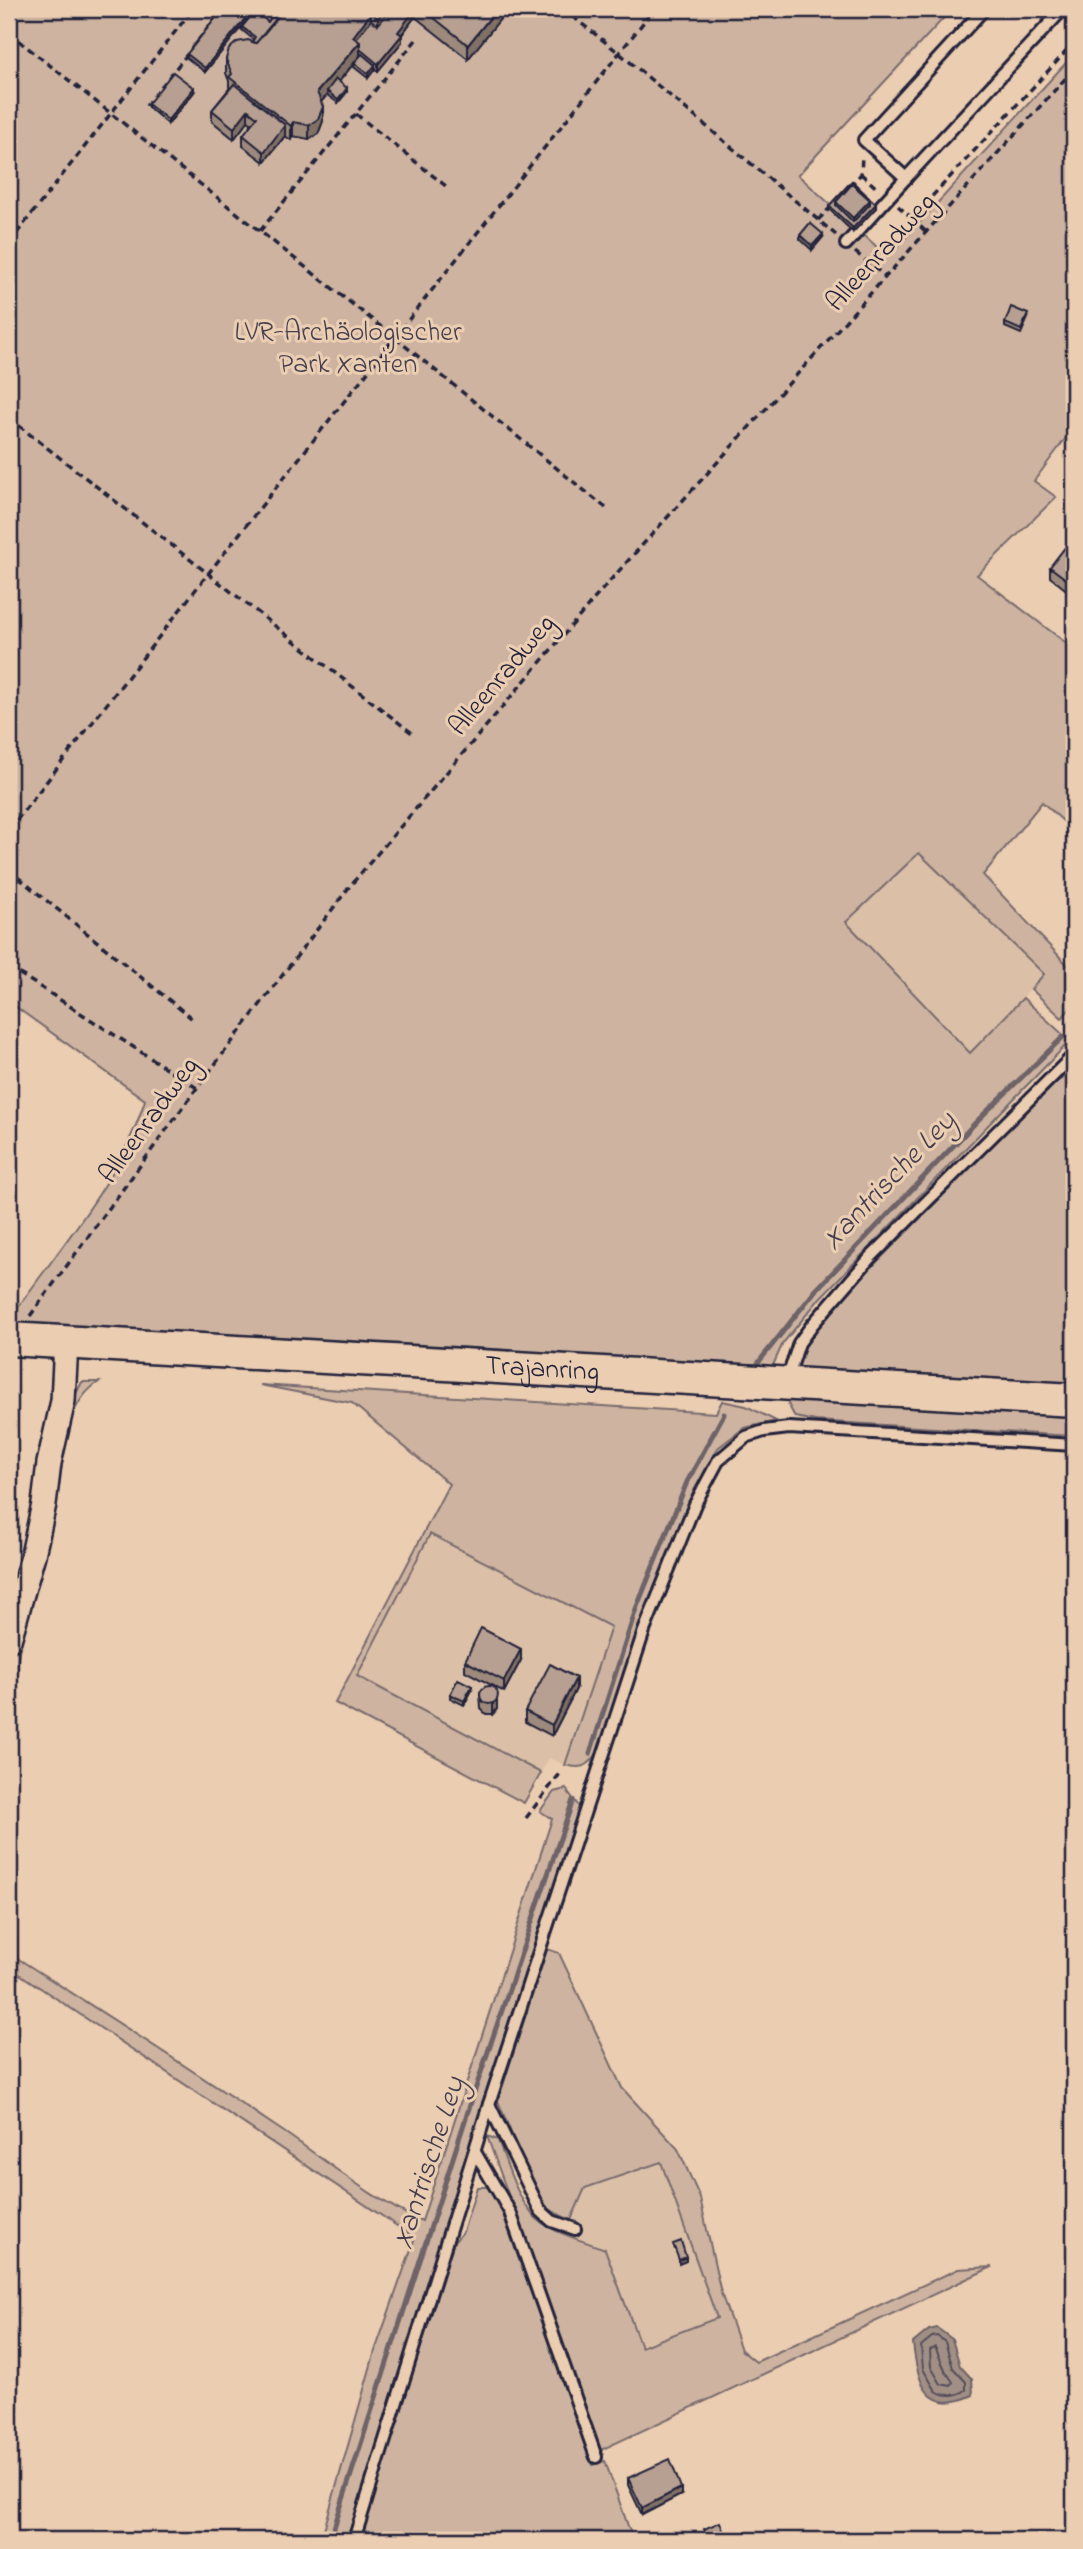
<svg xmlns="http://www.w3.org/2000/svg" width="1083" height="2549" font-family="'Indie Flower',sans-serif">
<style>
.built{fill:#dbc0a7}
.green{fill:#ceb4a0;stroke:#786b6e;stroke-width:2}
.water{fill:#a18f86;stroke:#6e6368;stroke-width:2}
.lines{fill:none;stroke-linecap:round;stroke-linejoin:round}
.shore{stroke:#554e59;stroke-width:2}
.stream{stroke:#6e6368;stroke-width:5}
.lane-casing{stroke:#22223b;stroke-width:16}
.street-casing{stroke:#22223b;stroke-width:28}
.secondary-casing{stroke:#22223b;stroke-width:37}
.path{stroke:#22223b;stroke-width:3.5;stroke-dasharray:7 5;stroke-linecap:butt}
.lane{stroke:#ebcdb1;stroke-width:10}
.street{stroke:#ebcdb1;stroke-width:23}
.secondary{stroke:#ebcdb1;stroke-width:32}
.wall{fill:#9d8a7d;stroke:#22223b;stroke-width:2}
.shaded-wall{fill:#807066;stroke:#22223b;stroke-width:2}
.building{fill:#b7a091;stroke:#22223b;stroke-width:2;fill-rule:evenodd}
.labels{text-anchor:middle;dominant-baseline:central;stroke-width:6;stroke-linejoin:round;paint-order:stroke}
.street-label{font-size:28px;fill:#22223b;stroke:#ebcdb1}
.park-label{font-size:28px;fill:#443f4f;stroke:#ebcdb1}
.water-label{font-size:30px;font-style:italic;fill:#423d4e;stroke:#ebcdb1}
</style>
<rect width="100%" height="100%" fill="#ebcdb1"/>
<filter id="ink" filterUnits="userSpaceOnUse"><feTurbulence type="fractalNoise" baseFrequency=".0143" numOctaves="2"/><feDisplacementMap in="SourceGraphic" scale="14" xChannelSelector="R" yChannelSelector="G"/><feConvolveMatrix kernelMatrix="1 2 1 2 8 2 1 2 1" color-interpolation-filters="sRGB"/></filter>
<g filter="url(#ink)">
<g class="built">
<polygon points="918,853 1044,974 971,1053 846,922"/>
<polygon points="430,1534 611,1627 565,1765 549,1758 541,1773 357,1677"/>
<polygon points="661,2161 718,2318 641,2347 605,2249 565,2233 585,2188"/>
</g>
<g class="green">
<path d="M9,9H952L798,175L888,257L1074,54V315L1070,316L1074,344V427L1034,481L1056,497L977,575L1074,649V831L1042,802L983,875L1074,972V1004L1062,1018L1031,989L1044,974L919,853L846,922L970,1053L1023,998L1070,1041L820,1298L783,1343L770,1372L11,1324L17,1309C63,1243 121,1178 145,1100L9,1002Z"/>
<polygon points="1074,1072 1074,1388 795,1374 800,1353 813,1333 871,1268 1054,1083"/>
<path d="M82,1382H99C77,1395 63,1431 64,1455L45,1547L24,1617L9,1722V1659L11,1648L64,1417Z"/>
<path d="M260,1385L716,1413L722,1401L746,1406L776,1421L744,1428L718,1448L679,1527L650,1600L599,1750C590,1766 583,1770 565,1765L611,1627L430,1534L357,1676L541,1773L524,1803L335,1703L449,1484L352,1403Z"/>
<polygon points="791,1392 1074,1413 1074,1436 816,1421 795,1417 788,1404"/>
<path d="M566,1789L580,1808L480,2115L348,2540H321L375,2351L415,2238L9,1967V1873L17,1958C103,2013 190,2068 275,2126C324,2158 368,2198 422,2221L552,1819L540,1811L554,1792Z"/>
<path d="M547,1949L559,1953L622,2088L678,2149L700,2198L721,2293L741,2350L756,2362L958,2269L992,2267L601,2450L487,2136L498,2140C507,2164 515,2193 532,2214C545,2231 585,2241 605,2249L641,2347L717,2318L661,2162L585,2188L571,2220C554,2213 543,2207 535,2191L498,2101Z"/>
<polygon points="477,2187 487,2187 495,2192 593,2465 605,2461 633,2540 360,2540 454,2242 463,2232"/>
</g>
<path class="water" d="M937,2328L952,2339L960,2366L972,2379L973,2395C926,2417 917,2381 913,2343L929,2330Z"/>
<g class="lines">
<g class="shore">
<path d="M937,2336L945,2342L953,2368L966,2382V2390C957,2396 945,2397 936,2391L923,2369L921,2346L932,2337Z"/>
<polygon points="935,2347 946,2372 953,2382 951,2386 941,2384 931,2367 930,2350"/>
</g>
<g class="stream">
<polyline points="758,1363 815,1291 978,1120 1063,1037"/>
<polyline points="590,1754 636,1609 687,1482 724,1414"/>
<polyline points="330,2540 471,2102 573,1800"/>
</g>
<g class="lane-casing">
<g id="lane">
<polyline points="984,9 864,140 906,178 1063,9"/>
<polyline points="846,244 906,178"/>
<polyline points="787,1380 799,1343 812,1325 870,1258 1074,1055"/>
<polyline points="489,2104 540,2210 552,2221 575,2229"/>
<polyline points="475,2152 510,2212 596,2457"/>
<polyline points="354,2540 489,2104 644,1631 695,1504 718,1461 746,1437 764,1431 789,1428 1074,1445"/>
</g>
</g>
<g class="street-casing">
<polyline id="street" points="9,1640 33,1555 44,1504 49,1463 63,1401 66,1343"/>
</g>
<g class="secondary-casing">
<g id="secondary">
<path id="s1" d="M9,1339L1074,1400"/>
</g>
</g>
<g class="path">
<polyline points="563,9 618,52 836,235"/>
<polyline points="9,33 394,337 606,508"/>
<polyline points="146,106 223,9"/>
<polyline points="356,114 447,187"/>
<polyline points="861,174 879,190"/>
<polyline points="850,186 861,174 862,156"/>
<polyline points="898,206 912,218 1074,43"/>
<polyline points="912,218 926,232"/>
<polyline points="818,220 833,205"/>
<polyline points="260,231 416,40"/>
<polyline points="9,243 193,9"/>
<polyline points="855,252 886,277"/>
<polyline points="9,418 412,733"/>
<polyline points="9,830 207,575 654,9"/>
<polyline points="9,870 195,1021"/>
<polyline points="9,967 197,1088"/>
<polyline points="30,1316 197,1088 350,886 607,584 1074,69"/>
<polyline points="526,1818 562,1771"/>
</g>
<use href="#lane" class="lane"/>
<use href="#street" class="street"/>
<use href="#secondary" class="secondary"/>
</g>
<g class="wall">
<polygon points="223,9 256,9 205,72 187,58 187,54"/>
<polygon points="269,9 508,9 468,59 414,16 414,18 402,35 402,42 378,71 375,69 368,78 354,67 355,62 339,82 347,92 338,103 327,95 321,102 323,121 318,134 309,139 293,136 291,140 285,136 264,162 243,146 243,135 252,124 248,121 234,139 212,121 212,110 229,89 229,81 226,73 226,59 252,42 254,40 242,30 242,27 268,22 276,19 278,16"/>
<polygon points="194,92 168,124 148,107 148,104"/>
<polygon points="852,181 876,208 853,232 829,209 829,206"/>
<polygon points="800,235 823,237 812,250 800,239"/>
<polygon points="1028,318 1021,334 1005,327 1005,323"/>
<polygon points="1074,536 1074,596 1050,577 1050,567"/>
<polygon points="521,1660 504,1692 465,1671 465,1661"/>
<polygon points="485,1687 497,1709 493,1714 486,1714 481,1709 480,1692"/>
<polygon points="576,1689 552,1736 525,1722 525,1711"/>
<polygon points="472,1690 464,1705 450,1698 450,1694"/>
<polygon points="628,2478 681,2495 642,2515 628,2485"/>
</g>
<g class="shaded-wall">
<polygon points="253,9 256,9 205,72 205,68"/>
<polygon points="385,9 397,9 378,32 378,18"/>
<polygon points="497,9 508,9 468,59 468,45"/>
<polygon points="414,11 414,18 398,39 398,32"/>
<polygon points="371,13 371,28 357,46 353,37"/>
<polygon points="402,35 402,42 378,71 378,64"/>
<polygon points="360,42 360,56 329,93 327,91 327,95 317,106 317,92"/>
<polygon points="375,65 375,69 368,78 368,74"/>
<polygon points="194,88 194,92 168,124 168,120"/>
<polygon points="347,88 347,92 338,103 338,100"/>
<polygon points="323,107 323,121 318,134 309,139 309,125"/>
<polygon points="248,110 248,121 234,139 234,128"/>
<polygon points="293,122 293,136 291,140 291,126"/>
<polygon points="285,125 285,136 264,162 264,152"/>
<polygon points="870,200 870,208 853,225 853,218"/>
<polygon points="876,204 876,208 853,232 853,228"/>
<polygon points="823,234 823,237 812,250 812,246"/>
<polygon points="521,1649 521,1660 504,1692 504,1681"/>
<polygon points="576,1678 576,1689 552,1736 552,1725"/>
<polygon points="472,1686 472,1690 464,1705 464,1701"/>
<polygon points="497,1698 497,1709 493,1714 493,1703"/>
<polygon points="686,2257 686,2261 679,2264 679,2260"/>
<polygon points="681,2488 681,2495 642,2515 642,2508"/>
</g>
<g class="building">
<polygon points="223,9 253,9 205,68 187,54"/>
<polygon points="284,9 385,9 378,18 371,13 353,37 360,42 317,92 323,107 318,119 309,125 293,122 291,126 229,77 232,74 226,59 229,49 237,42 248,40 256,43"/>
<polygon points="391,9 411,9 414,11 398,32 402,35 378,64 360,49 360,42 356,39 371,20 378,25"/>
<polygon points="423,9 497,9 468,45"/>
<polygon points="255,11 268,22 272,16 276,19 256,43 252,42 255,37 242,27"/>
<polygon points="362,54 375,65 368,74 354,63"/>
<polygon points="173,72 194,88 168,120 148,104"/>
<polygon points="336,79 347,88 338,100 327,91"/>
<polygon points="234,84 285,125 264,152 243,135 257,117 248,110 234,128 212,110"/>
<path d="M852,181L876,204L853,228L829,206ZM852,184L870,200V204L853,222L836,205V202Z"/>
<polygon points="852,184 870,200 853,218 836,202"/>
<polygon points="810,223 823,234 812,246 800,235"/>
<polygon points="1011,307 1028,314 1021,330 1005,323"/>
<polygon points="1074,309 1074,328 1071,310"/>
<polygon points="1074,536 1074,585 1050,567"/>
<polygon points="481,1628 521,1649 504,1681 465,1661"/>
<polygon points="550,1664 576,1678 552,1725 525,1711"/>
<polygon points="458,1679 472,1686 464,1701 450,1694"/>
<circle cx="489" cy="1695" r="9"/>
<polygon points="681,2241 686,2257 679,2260 673,2244"/>
<polygon points="670,2459 681,2488 642,2508 628,2478"/>
<polygon points="720,2522 726,2539 722,2540 709,2540 704,2529"/>
</g>
</g>
<g class="labels">
<g class="street-label">
<text transform="translate(882 253) rotate(-48)">Alleenradweg</text>
<text transform="translate(503 676) rotate(-50)">Alleenradweg</text>
<text transform="translate(150 1121) rotate(-54)">Alleenradweg</text>
<text stroke="none"><textPath href="#s1" startOffset="534">Trajanring</textPath></text>
</g>
<g class="park-label">
<text x="348" y="333">LVR-Archäologischer<tspan x="348" dy="32">Park Xanten</tspan></text>
</g>
<g class="water-label">
<text transform="translate(890 1181) rotate(-46)">Xantrische Ley</text>
<text transform="translate(430 2163) rotate(-72)">Xantrische Ley</text>
</g>
</g>
<rect width="1083" height="2549" fill="none" stroke="#ebcdb1" stroke-width="35"/>
<rect x="18" y="18" width="1048" height="2514" fill="none" stroke="#22223b" stroke-width="2.5" filter="url(#ink)"/>
</svg>
